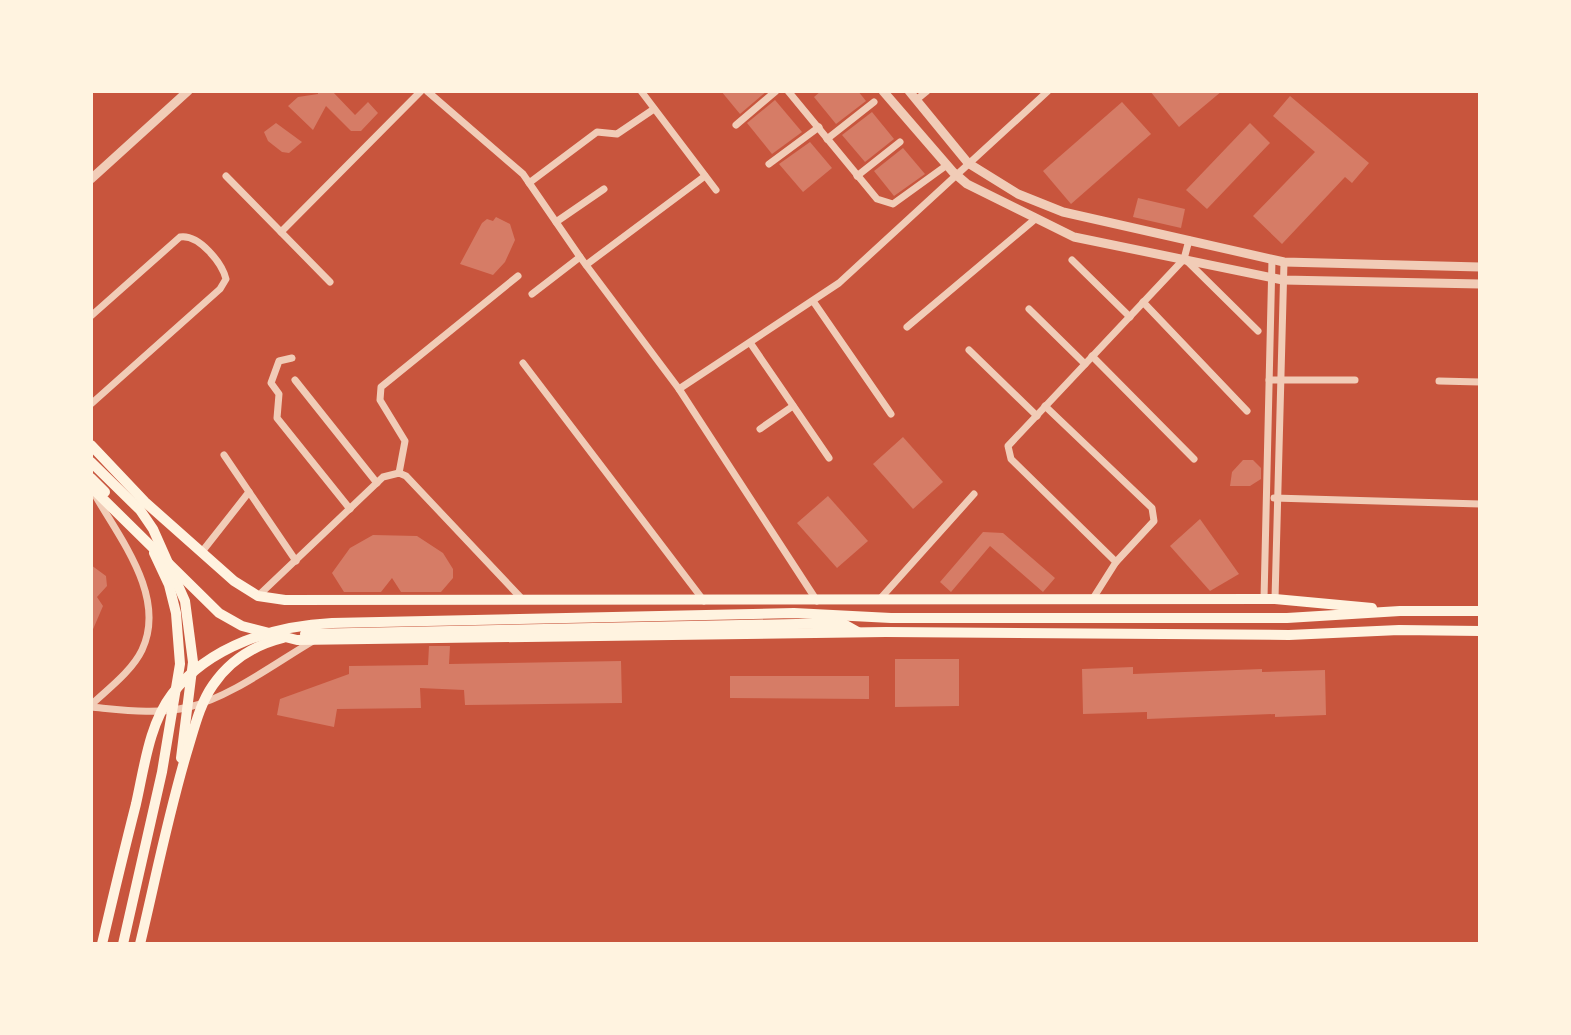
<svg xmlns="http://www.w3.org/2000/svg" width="1571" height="1035" font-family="'Alegreya Sans',sans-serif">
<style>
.building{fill:#d67c66}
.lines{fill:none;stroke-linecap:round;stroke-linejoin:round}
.minor{stroke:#f1ccb7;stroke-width:7}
.tertiary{stroke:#f1ccb7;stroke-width:9}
.secondary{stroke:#fff3e0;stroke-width:10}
</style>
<rect width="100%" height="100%" fill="#c8553d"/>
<g class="building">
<polygon points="318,91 333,92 355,115 368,102 378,113 361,131 351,131 326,106 313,130 288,106 298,97 318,94"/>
<polygon points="721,91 767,91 740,114"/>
<polygon points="821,91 858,91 866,101 836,124 814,97"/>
<polygon points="1150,91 1222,91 1179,127"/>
<polygon points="1290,96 1369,163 1352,183 1345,177 1282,244 1253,216 1315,152 1273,116"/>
<polygon points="775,100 802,132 772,154 747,123"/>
<polygon points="1122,102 1151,134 1071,204 1043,171"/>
<polygon points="872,112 894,139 865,162 842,135"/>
<polygon points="276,123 302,142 289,153 282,152 268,141 264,132"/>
<polygon points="1250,123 1270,143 1207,209 1186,190"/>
<polygon points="810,142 832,168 803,192 779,164"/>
<polygon points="903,148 925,174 894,196 874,171"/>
<polygon points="1138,198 1185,209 1181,228 1133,217"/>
<polygon points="496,217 510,224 515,240 505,262 493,275 460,264 482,223 487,219 493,221"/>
<polygon points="903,437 943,482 913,509 873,464"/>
<polygon points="1243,460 1253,460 1261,468 1261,479 1250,486 1230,486 1232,472"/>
<polygon points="828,496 868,541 837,568 797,523"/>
<polygon points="1200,519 1239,574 1210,591 1170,546"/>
<polygon points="983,532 1003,533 1055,578 1043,592 990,546 951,592 940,582"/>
<polygon points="373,535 417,536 443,553 453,569 453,578 441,592 401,592 392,578 381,592 344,592 332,573 350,548"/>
<polygon points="91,565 106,576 107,586 97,597 103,606 91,634"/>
<polygon points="429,646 450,646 449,664 621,661 622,703 465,705 464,690 420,688 421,708 337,709 334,727 277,715 280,699 349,674 349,666 428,665"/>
<polygon points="895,659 959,659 959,706 895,707"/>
<polygon points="1133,667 1133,674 1262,669 1262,672 1325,670 1326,715 1275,717 1275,714 1147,719 1147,712 1083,714 1082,669"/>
<polygon points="730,676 869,676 869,699 730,698"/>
</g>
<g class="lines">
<g class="minor">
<polyline points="427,91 523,174 580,257 679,389 817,601"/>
<polyline points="641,91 716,190"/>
<polyline points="788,91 877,199 893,204 947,165"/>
<polyline points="916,100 927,91"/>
<polyline points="736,125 776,91"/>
<polyline points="827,139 874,102"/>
<polyline points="769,164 819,127"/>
<polyline points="226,176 330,282"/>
<polyline points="857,176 900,142"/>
<polyline points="529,183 597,132 617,134 654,109"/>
<polyline points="556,222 604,189"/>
<polyline points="281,232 421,91"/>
<polyline points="1185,259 1258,331"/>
<polyline points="1072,260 1130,317"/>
<polyline points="586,265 705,176"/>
<polyline points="532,294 580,257"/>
<polyline points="813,301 891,414"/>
<polyline points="1143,302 1247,411"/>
<polyline points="1029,309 1085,364"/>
<path d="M91,316L180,237C199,234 222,263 226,279L220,289L91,404"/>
<polyline points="907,327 1034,220"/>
<polyline points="751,344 829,458"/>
<polyline points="969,350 1037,416"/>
<polyline points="1092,356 1194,459"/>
<polyline points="292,358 279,361 271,383 279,394 277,418 350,509"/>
<polyline points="523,363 704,601"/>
<polyline points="295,380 377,483"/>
<polyline points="1269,380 1355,380"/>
<polyline points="1439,381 1480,382"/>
<polyline points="679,389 839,283 1048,91"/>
<polyline points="1045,406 1152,508 1154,521 1116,562"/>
<polyline points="760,429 793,406"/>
<polyline points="224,455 296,561"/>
<polyline points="399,473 405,441 380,400 381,387 518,276"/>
<polyline points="1274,498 1480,504"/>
<polyline points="201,553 249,492"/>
<polyline points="258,596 383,477 399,473 406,476 523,600"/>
<polyline points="1264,599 1272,259"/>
<polyline points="1275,599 1284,262"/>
<polyline points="879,600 974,494"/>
<polyline points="1092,600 1116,562 1011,459 1008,446 1184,259 1189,240"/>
<path d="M91,705C108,689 132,671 142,650C167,597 120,539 95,495"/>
<path d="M91,707C123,710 157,715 189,707C229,698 277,662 313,641"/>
</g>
<g class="tertiary">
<polyline points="883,91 953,172 967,184 1074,237 1283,280 1480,284"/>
<polyline points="909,91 968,163 1018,194 1063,212 1284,262 1480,267"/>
<polyline points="91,179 188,91"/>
</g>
<g class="secondary">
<polyline points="91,445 145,502 234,581 258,596 285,600 1275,599 1372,608"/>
<polyline points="91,462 140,510 153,529 185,601 193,662 181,758"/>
<polyline points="91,478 105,492"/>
<polyline points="91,487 219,613 242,626 297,640 886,632 1289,635 1399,630 1480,631"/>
<polyline points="305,634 842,623 858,632"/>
<path d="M102,944C113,897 124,851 136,804C144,769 149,724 172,694C210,645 274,626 332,623L794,613L891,618H1287L1400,611H1480"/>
<polyline points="123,944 162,772 180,664 176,613 169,585 154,553"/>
<path d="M140,944C156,877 169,810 189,745C195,725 201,702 213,685C230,660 255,645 283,638"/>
</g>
</g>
<rect width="1571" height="1035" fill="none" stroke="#fff3e0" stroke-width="186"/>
</svg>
